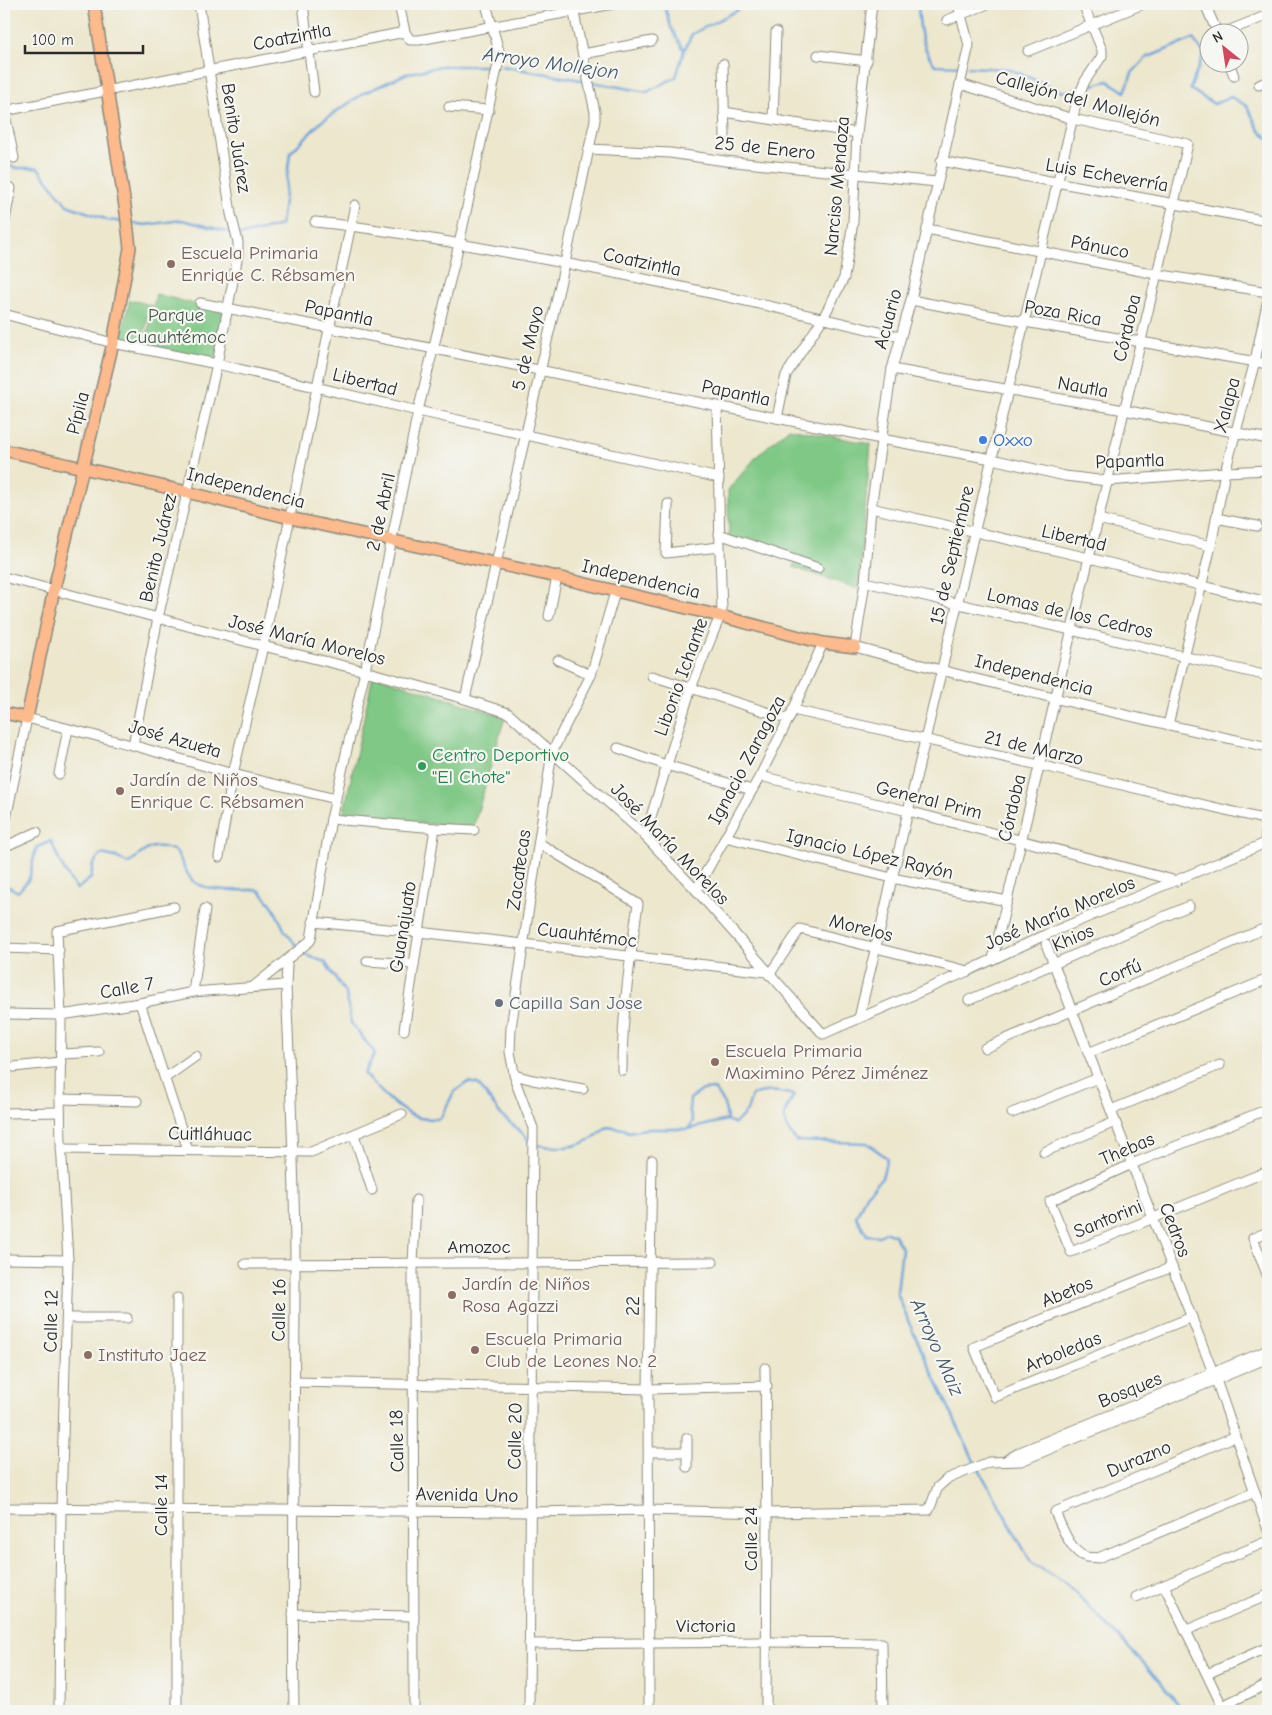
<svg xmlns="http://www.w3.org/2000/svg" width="1272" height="1715" font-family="'Comic Neue',sans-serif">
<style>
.green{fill:#7fc885;stroke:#557a58}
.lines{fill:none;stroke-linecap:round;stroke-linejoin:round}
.stream{stroke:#6ca2da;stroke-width:2.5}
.minor-casing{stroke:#8c897c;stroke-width:11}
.major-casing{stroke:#8c897c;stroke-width:14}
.minor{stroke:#fff;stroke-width:9}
.major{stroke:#fcba8d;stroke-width:11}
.education-dot{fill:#8d6e63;stroke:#f6f6f2;stroke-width:2}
.shop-dot{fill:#3f7fe0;stroke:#f6f6f2;stroke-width:2}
.leisure-dot{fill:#2e9e5b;stroke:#f6f6f2;stroke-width:2}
.worship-dot{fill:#6b7280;stroke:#f6f6f2;stroke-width:2}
.labels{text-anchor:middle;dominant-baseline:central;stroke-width:4.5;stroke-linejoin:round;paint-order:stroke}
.street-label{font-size:19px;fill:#2b2b2b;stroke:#f6f6f2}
.education-label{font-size:19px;fill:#785e54;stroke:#f6f6f2;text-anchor:start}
.park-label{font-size:19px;fill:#445a46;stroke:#f6f6f2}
.shop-label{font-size:19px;fill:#366cbe;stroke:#f6f6f2;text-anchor:start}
.leisure-label{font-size:19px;fill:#27864d;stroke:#f6f6f2;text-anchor:start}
.worship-label{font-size:19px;fill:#5b616d;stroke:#f6f6f2;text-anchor:start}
.water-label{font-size:20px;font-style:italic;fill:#425568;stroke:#f6f6f2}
</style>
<rect width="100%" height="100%" fill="#f6f6f2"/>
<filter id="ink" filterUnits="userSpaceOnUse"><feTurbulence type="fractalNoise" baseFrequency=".02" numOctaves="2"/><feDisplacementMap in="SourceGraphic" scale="10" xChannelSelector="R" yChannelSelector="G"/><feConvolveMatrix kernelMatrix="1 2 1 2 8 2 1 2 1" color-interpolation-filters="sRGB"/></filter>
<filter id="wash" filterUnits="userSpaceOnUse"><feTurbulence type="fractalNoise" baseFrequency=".0096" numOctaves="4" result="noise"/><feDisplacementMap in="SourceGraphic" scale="20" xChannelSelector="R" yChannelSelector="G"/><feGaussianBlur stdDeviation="1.12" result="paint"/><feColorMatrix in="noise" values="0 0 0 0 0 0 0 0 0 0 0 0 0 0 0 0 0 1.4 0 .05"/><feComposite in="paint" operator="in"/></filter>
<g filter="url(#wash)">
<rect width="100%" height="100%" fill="#ece7cd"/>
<g class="green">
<polygon points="156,294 225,312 215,361 145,345"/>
<polygon points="130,300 151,305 141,345 120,340"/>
<polygon points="789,428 871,444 858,589 793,567 795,560 729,538 728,490 757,456"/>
<polygon points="373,675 505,717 473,828 343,816"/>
</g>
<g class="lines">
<g class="stream">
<polyline points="664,4 671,28 684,50"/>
<path d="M918,4C919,26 921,47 935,65L961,66"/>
<polyline points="501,66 587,81"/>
<polyline points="967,67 1009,69 1063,92 1079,88"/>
<polyline points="592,82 647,92 676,77 684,51 692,34 749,4"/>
<polyline points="1084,87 1108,81 1125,92 1132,73 1146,58 1193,39 1204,53 1190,89 1214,104 1231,97 1247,106 1259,130 1268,138"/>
<polyline points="4,165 18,168 38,168 67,205 108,220 123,222"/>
<polyline points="131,223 145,225 182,220 233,233"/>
<polyline points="238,234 242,235 281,225 290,153 322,121 364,93 406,74 441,66 495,66"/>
<path d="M4,884L18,892L29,879L36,848L51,841C58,858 65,875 77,889L91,878L93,864L101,854L116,857L128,864C147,849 151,841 176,851C181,859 185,871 191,879C203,893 241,890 259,890L272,905L285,931L303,954L325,962L346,994L351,1023L375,1053L364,1074C378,1088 400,1114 420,1118C426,1119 433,1119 440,1119L454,1092L468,1082L478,1084L502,1116L525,1135L530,1144"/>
<path d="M689,1128L693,1121L689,1110L690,1099L703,1090L714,1089C723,1099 726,1106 727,1120"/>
<path d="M535,1145C563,1149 586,1149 606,1127L624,1129L628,1132L646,1129H688L727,1120L735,1124L747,1111L752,1095C767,1090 779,1091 794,1095C780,1118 781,1120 796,1141L867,1143L887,1158L882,1178L866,1195L856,1217L867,1235L879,1236L887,1232L894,1235L902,1248L897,1293L909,1323L973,1459L1031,1562L1069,1586L1151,1671L1184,1711"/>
</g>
</g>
</g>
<g filter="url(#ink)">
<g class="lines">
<g class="minor-casing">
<g id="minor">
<polyline points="303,4 314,92"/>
<polyline points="399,4 405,32 410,40 419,40 613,4"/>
<path d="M958,4L969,45L911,300L892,369L871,508L865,582L855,647C992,685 1130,717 1268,747"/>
<polyline points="1205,4 1217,32"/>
<polyline points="947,20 988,4"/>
<polyline points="1225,32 1268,15"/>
<polyline points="1028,51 1143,4"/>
<polyline points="583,54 652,41"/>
<polyline points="818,55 867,61"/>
<polyline points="1229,62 1234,76"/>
<polyline points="723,64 725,136"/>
<polyline points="960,84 1073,119 1188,144 993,959"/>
<polyline points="1259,85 1268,81"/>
<polyline points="449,107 489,110"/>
<polyline points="4,110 14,158"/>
<polyline points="4,111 405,32"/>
<polyline points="724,112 857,133"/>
<polyline points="773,120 776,32"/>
<polyline points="589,149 670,153 725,161 937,182"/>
<polyline points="941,161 1268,221"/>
<path d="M315,222C379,228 442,241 505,252C638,276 769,305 900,337"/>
<polyline points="4,225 11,188"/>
<polyline points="927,229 1156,274 1268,292"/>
<polyline points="911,300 1025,322 1268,364"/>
<polyline points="200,303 330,328 881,439 992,459 1065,476 1107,481 1225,472 1268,470"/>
<polyline points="4,314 113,343 217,364 418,411 719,478"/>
<polyline points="892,369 1124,410 1268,439"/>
<polyline points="777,418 786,375 823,318 844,278 853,222 857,133 872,4"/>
<polyline points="668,504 666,553 719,547"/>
<polyline points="871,508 1089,558 1268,602"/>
<polyline points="1216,518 1257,526"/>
<polyline points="1098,519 1211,546"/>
<polyline points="719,534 818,568"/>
<polyline points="4,577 263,646 365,671 465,699 508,713 640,831 696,890 823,1034 968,971 1045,935 1268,842"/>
<polyline points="865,582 1268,676"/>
<polyline points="549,616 557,577"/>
<polyline points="558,660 591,675"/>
<polyline points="652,676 789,719"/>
<polyline points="465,699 565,263 595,120 595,112 572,4"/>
<polyline points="793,710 1039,765 1267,820"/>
<polyline points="1168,725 1211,546 1225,472 1255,361 1268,299"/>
<polyline points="133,745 158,618 217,364 238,255 238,242 231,214 199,4"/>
<polyline points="618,748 666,765 752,790"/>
<polyline points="59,774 68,729"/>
<polyline points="760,776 908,811 1177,881"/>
<polyline points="331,819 435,828 474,830"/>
<polyline points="4,828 27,718 139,747 233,774 336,799"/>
<path d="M645,836L691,688L720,616L722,609C719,541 719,473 717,406"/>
<polyline points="725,837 892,878 1007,901"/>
<path d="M539,843L638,904C630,959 622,1014 622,1070"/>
<polyline points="1265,843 1268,813"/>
<polyline points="4,847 37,832"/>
<polyline points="219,857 233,774 263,646 355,205"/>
<polyline points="696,890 760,776 793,710 823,643"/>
<polyline points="313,922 419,932 767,972"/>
<polyline points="1046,944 1216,1380 1268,1530"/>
<polyline points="4,948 59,950"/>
<polyline points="367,961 414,964"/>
<path d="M285,962L287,965L286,985C290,1078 295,1171 295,1265C295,1413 292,1562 294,1711"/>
<polyline points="769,975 800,929 968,971"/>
<polyline points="254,986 310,941 311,939 331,819 365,671 418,411 459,244 500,55 486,4"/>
<polyline points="193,992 205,909"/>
<polyline points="969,1000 1189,906"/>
<polyline points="140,1003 188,1150"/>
<polyline points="4,1014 61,1015 140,1003 193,992 286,985"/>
<polyline points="859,1018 1077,100 1085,81 1102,56 1102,50 1083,4"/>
<polyline points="404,1030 435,828"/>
<polyline points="985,1048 1268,927"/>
<polyline points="1088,1053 1268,979"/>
<polyline points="62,1054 99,1052"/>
<polyline points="14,1067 61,1062"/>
<polyline points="514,1075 533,1080 583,1089"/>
<polyline points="165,1078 196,1056"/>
<polyline points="60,1099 137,1101"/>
<polyline points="1268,1109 1132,1164 1050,1201 1071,1252 1268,1171"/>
<polyline points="1111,1110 1220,1065"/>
<polyline points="4,1113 60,1112"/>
<polyline points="1012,1113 1098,1078"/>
<polyline points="354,1135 372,1190"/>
<polyline points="61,1149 311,1152 402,1114"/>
<polyline points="1044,1152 1115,1122"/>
<polyline points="1268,1232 1253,1238 1268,1277"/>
<polyline points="4,1259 68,1260"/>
<polyline points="245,1264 713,1262"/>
<polyline points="1172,1267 974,1347 995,1397 1192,1317"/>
<polyline points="177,1298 177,1711"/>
<polyline points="68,1318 127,1318"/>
<polyline points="765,1368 767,1513 766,1711"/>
<polyline points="294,1382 648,1389 767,1386"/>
<path d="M1236,1436L1055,1512C1061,1525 1071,1553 1086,1557C1090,1558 1095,1557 1098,1558L1255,1492"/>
<polyline points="687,1438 687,1467"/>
<polyline points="649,1452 686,1452"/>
<polyline points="1005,1461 1020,1452 1268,1350"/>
<polyline points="4,1508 530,1512 649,1510 767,1513 929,1510 938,1487 947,1479 989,1462 1021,1461 1268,1358"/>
<polyline points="1164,1585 1222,1706 1268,1684"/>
<polyline points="1136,1597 1268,1541"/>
<polyline points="293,1614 414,1616"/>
<polyline points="1185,1631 1268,1595"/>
<polyline points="529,1644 766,1642 882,1643 883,1711"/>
<polyline points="1207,1674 1268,1647"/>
<polyline points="59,1711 61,1508 68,1260 61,1143 60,1099 61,1015 57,931 174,907"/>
<polyline points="414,1711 413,1264 416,1200"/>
<polyline points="529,1711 533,1128 516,1083 510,1052 511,1028 552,752 591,675 615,592"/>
<polyline points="649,1711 648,1389 652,1160"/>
</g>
</g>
<g class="major-casing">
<g id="major">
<polyline points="4,450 187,492 290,518 557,577 720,616 823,643 855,647"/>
<polyline points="4,713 27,718 54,589 113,343 130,248 126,213 94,4"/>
</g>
</g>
<use href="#minor" class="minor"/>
<use href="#major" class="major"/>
</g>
</g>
<g class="education-dot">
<circle cx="171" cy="264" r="5"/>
<circle cx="120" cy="791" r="5"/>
<circle cx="715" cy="1062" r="5"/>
<circle cx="452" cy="1295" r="5"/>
<circle cx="475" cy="1350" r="5"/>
<circle cx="88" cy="1355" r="5"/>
</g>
<circle class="shop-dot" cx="983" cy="440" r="5"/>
<circle class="leisure-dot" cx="422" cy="766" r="5"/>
<circle class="worship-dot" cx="499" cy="1003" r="5"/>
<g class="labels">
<g class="street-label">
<text transform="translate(292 37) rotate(-11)">Coatzintla</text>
<text transform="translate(1078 99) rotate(15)">Callejón del Mollejón</text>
<text transform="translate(236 138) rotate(81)">Benito Juárez</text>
<text transform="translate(765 148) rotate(6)">25 de Enero</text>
<text transform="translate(1107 175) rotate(10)">Luis Echeverría</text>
<text transform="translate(837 186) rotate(-85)">Narciso Mendoza</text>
<text transform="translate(1100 247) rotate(11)">Pánuco</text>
<text transform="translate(642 262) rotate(12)">Coatzintla</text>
<text transform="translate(339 313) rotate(12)">Papantla</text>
<text transform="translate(1063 313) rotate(10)">Poza Rica</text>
<text transform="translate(888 319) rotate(-75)">Acuario</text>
<text transform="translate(1127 328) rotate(-77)">Córdoba</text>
<text transform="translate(528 348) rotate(-77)">5 de Mayo</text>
<text transform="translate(365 382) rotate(14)">Libertad</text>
<text transform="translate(1083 387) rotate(10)">Nautla</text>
<text transform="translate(736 393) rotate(12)">Papantla</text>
<text transform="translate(1227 405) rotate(-75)">Xalapa</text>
<text transform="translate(78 413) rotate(-76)">Pípila</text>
<text transform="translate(1130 461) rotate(-2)">Papantla</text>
<text transform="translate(246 488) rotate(14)">Independencia</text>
<text transform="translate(381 512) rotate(-78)">2 de Abril</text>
<text transform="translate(1074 538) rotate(13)">Libertad</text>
<text transform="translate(158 548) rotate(-77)">Benito Juárez</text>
<text transform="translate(952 555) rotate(-77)">15 de Septiembre</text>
<text transform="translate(641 579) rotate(13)">Independencia</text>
<text transform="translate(1070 613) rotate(13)">Lomas de los Cedros</text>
<text transform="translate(307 640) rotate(14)">José María Morelos</text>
<text transform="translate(1034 675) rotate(14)">Independencia</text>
<text transform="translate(681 677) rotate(-70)">Liborio Ichante</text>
<text transform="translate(175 739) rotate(16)">José Azueta</text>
<text transform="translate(1034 748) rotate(13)">21 de Marzo</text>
<text transform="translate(747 760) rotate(-62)">Ignacio Zaragoza</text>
<text transform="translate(929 800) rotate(14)">General Prim</text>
<text transform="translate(1012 808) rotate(-77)">Córdoba</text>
<text transform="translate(670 844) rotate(46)">José María Morelos</text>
<text transform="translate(870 854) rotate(13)">Ignacio López Rayón</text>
<text transform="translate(519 870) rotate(-82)">Zacatecas</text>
<text transform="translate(1060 913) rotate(-23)">José María Morelos</text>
<text transform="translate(403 927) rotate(-81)">Guanajuato</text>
<text transform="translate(861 928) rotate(14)">Morelos</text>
<text transform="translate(587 935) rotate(7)">Cuauhtémoc</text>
<text transform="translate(1073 938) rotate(-23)">Khios</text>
<text transform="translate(1120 973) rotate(-23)">Corfú</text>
<text transform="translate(127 988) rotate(-10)">Calle 7</text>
<text transform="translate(210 1134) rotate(1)">Cuitláhuac</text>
<text transform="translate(1127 1149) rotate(-23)">Thebas</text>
<text transform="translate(1108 1219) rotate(-22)">Santorini</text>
<text transform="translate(1175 1230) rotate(69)">Cedros</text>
<text x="479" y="1247">Amozoc</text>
<text transform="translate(1067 1292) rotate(-22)">Abetos</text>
<text transform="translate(633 1306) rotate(-89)">22</text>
<text transform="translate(279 1310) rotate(-89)">Calle 16</text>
<text transform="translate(51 1321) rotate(-89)">Calle 12</text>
<text transform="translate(1063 1352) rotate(-22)">Arboledas</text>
<text transform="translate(1130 1390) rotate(-22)">Bosques</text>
<text transform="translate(515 1436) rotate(-89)">Calle 20</text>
<text transform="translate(397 1441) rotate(-91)">Calle 18</text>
<text transform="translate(1139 1459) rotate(-23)">Durazno</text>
<text transform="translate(467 1495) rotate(1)">Avenida Uno</text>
<text transform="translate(161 1505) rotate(-90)">Calle 14</text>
<text transform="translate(751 1539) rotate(-90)">Calle 24</text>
<text x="706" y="1626">Victoria</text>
</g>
<g class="education-label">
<text x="181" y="253">Escuela Primaria<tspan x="181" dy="22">Enrique C. Rébsamen</tspan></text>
<text x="130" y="780">Jardín de Niños<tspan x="130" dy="22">Enrique C. Rébsamen</tspan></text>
<text x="725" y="1051">Escuela Primaria<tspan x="725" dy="22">Maximino Pérez Jiménez</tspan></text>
<text x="462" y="1284">Jardín de Niños<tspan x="462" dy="22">Rosa Agazzi</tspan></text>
<text x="485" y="1339">Escuela Primaria<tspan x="485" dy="22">Club de Leones No. 2</tspan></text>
<text x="98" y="1355">Instituto Jaez</text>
</g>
<g class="park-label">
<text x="176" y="315">Parque<tspan x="176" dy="22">Cuauhtémoc</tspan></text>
</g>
<g class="shop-label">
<text x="993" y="440">Oxxo</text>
</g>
<g class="leisure-label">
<text x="432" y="755">Centro Deportivo<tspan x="432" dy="22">"El Chote"</tspan></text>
</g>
<g class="worship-label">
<text x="509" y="1003">Capilla San Jose</text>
</g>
<g class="water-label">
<text transform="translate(551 63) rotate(8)">Arroyo Mollejon</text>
<text transform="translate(937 1347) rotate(66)">Arroyo Maiz</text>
</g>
</g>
<rect width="1272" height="1715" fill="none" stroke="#f6f6f2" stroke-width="20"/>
<g transform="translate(1224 48) rotate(330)"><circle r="24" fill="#f6f6f2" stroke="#a5a5a2"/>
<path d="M0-4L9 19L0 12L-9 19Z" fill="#d1495b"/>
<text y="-8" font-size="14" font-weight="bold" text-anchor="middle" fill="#2b2b2b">N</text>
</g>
<path d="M25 45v8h118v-8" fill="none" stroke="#2b2b2b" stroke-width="2.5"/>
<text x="32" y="45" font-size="15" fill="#2b2b2b" stroke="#f6f6f2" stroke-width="4" paint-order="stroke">100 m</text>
</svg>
